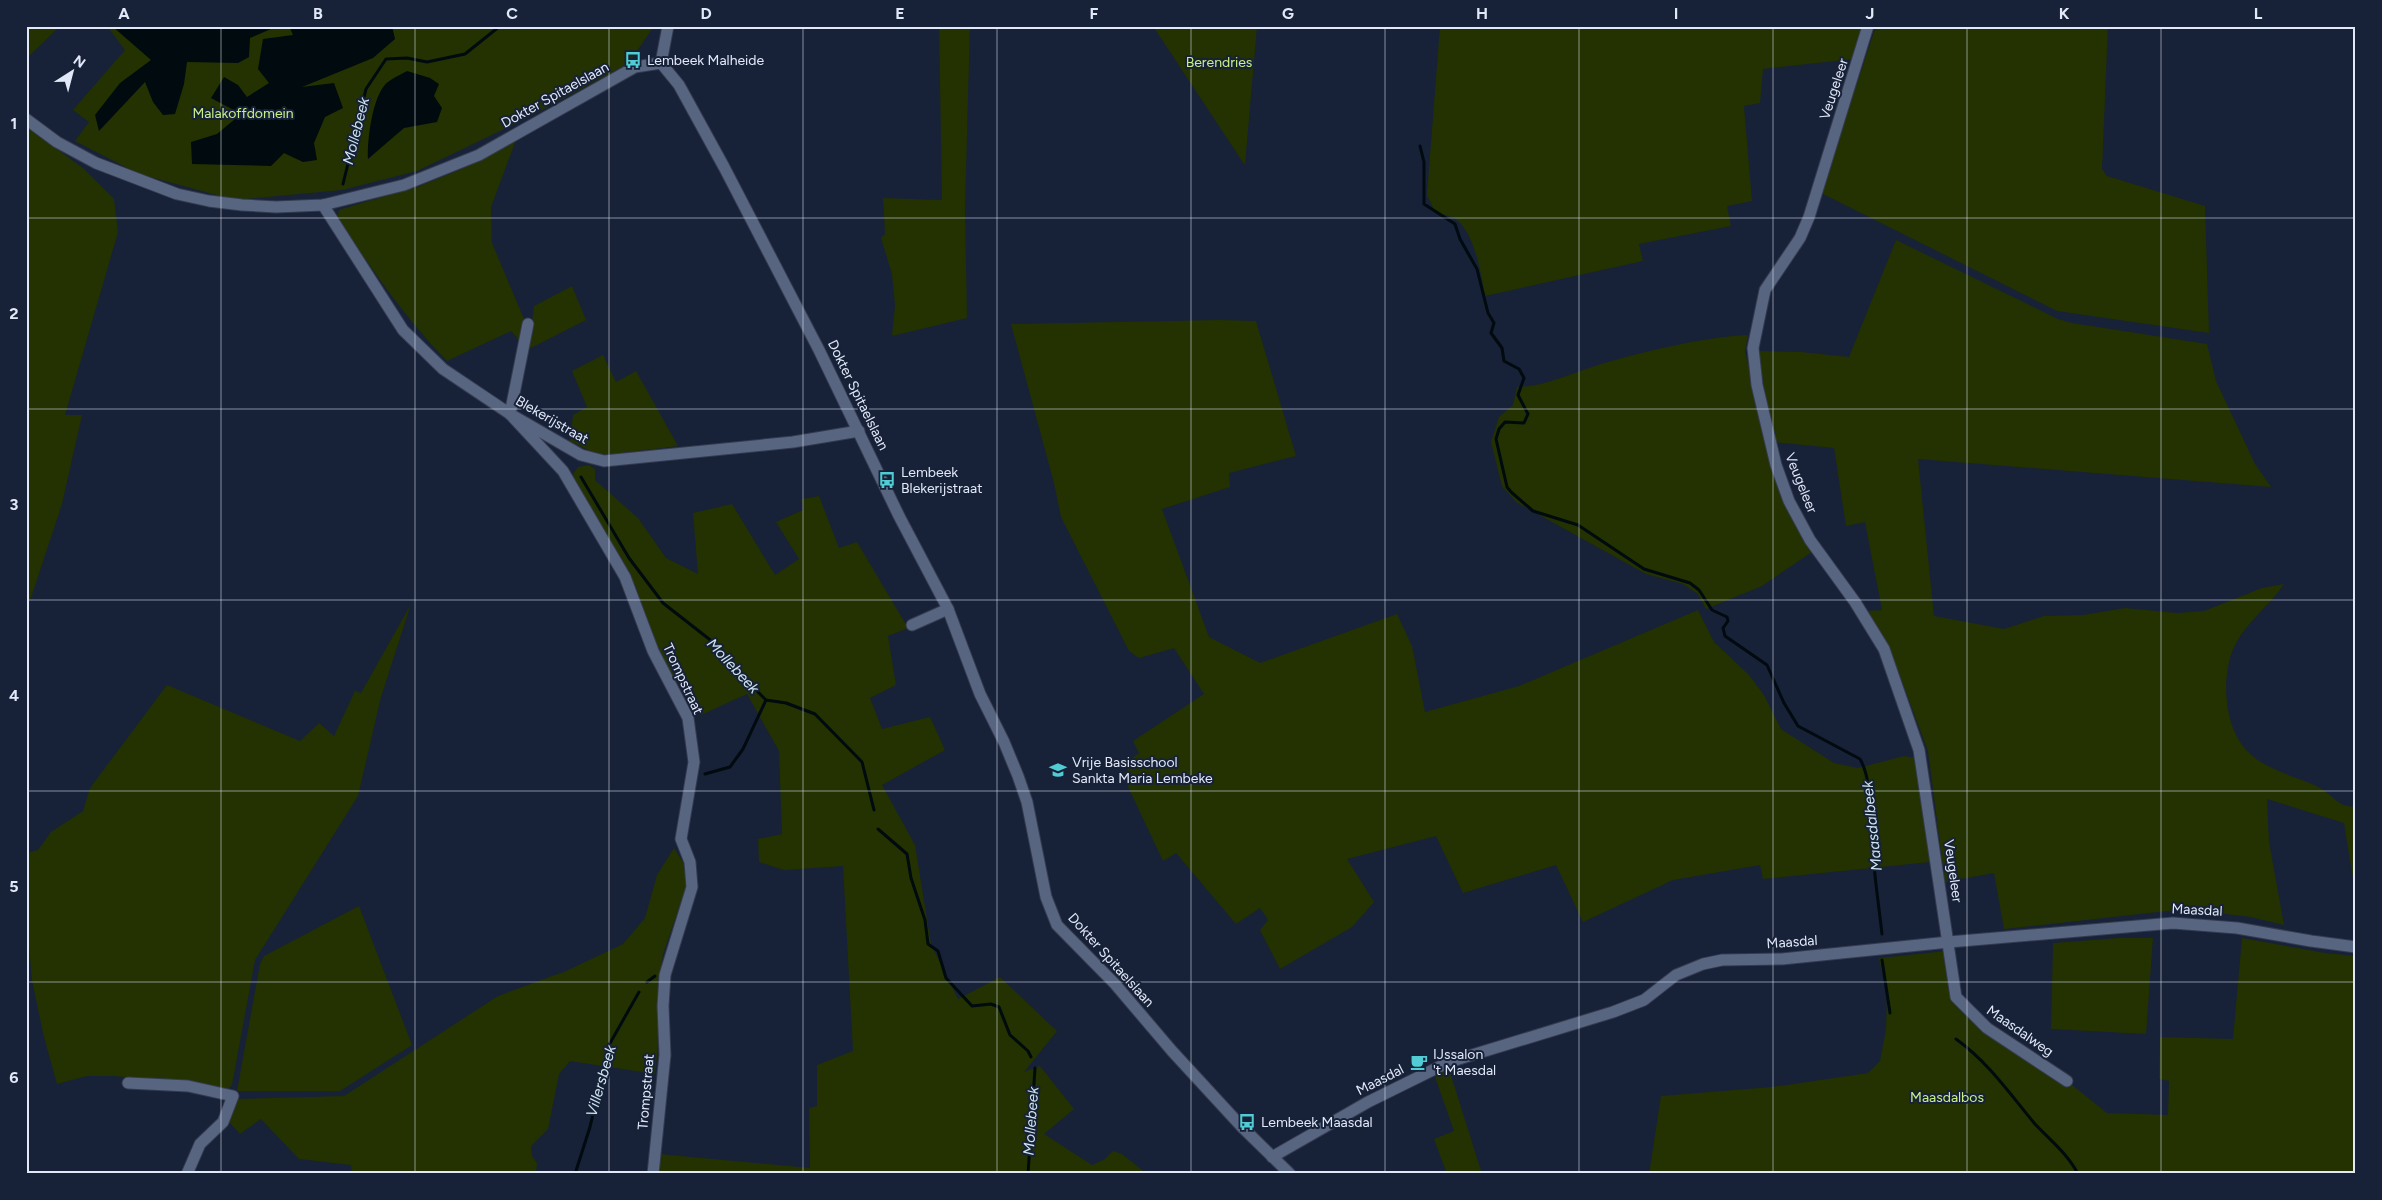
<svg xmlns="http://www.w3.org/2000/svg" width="2382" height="1200" font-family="Figtree,sans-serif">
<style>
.green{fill:#233200}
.water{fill:#010a0f}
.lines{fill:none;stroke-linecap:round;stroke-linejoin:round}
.stream{stroke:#010a0f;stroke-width:3}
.minor-casing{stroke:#343b4f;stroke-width:13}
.minor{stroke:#586580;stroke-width:11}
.grid{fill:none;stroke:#e1e9f9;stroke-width:1;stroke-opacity:0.55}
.labels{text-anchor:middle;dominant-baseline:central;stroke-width:4;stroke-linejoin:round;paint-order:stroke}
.poi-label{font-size:14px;fill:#e1e9f9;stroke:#172138;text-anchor:start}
.park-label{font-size:14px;fill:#c8f185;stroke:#172138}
.street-label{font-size:14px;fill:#e1e9f9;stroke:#172138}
.water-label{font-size:15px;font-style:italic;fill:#cfe7f1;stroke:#172138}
.neatline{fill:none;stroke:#e1e9f9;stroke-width:2}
.grid-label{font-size:16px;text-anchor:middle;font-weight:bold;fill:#e1e9f9}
</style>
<rect width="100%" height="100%" fill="#172138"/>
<g class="green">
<polygon points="26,26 60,26 26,59"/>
<polygon points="107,26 654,26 629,63 531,116 417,171 342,190 235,200 139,174 75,141 89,122 73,110 125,50"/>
<polygon points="939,26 970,26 965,208 967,318 892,336 895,305 892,274 881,238 885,234 883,198 942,200"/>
<polygon points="1153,26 1257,26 1245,165 1242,161"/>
<path d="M1440,26H1866L1853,59L1763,69L1760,103L1744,106L1752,201L1727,206L1731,226L1639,244L1643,261L1485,296C1481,274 1475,235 1457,220C1451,216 1441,214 1435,212L1427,195Z"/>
<polygon points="1876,26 2108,26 2102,169 2107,176 2205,206 2209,333 2057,311 1821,193"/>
<polygon points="26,126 84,169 114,199 118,232 65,415 82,415 62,504 26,613"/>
<path d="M516,140L491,207L492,243L524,319L521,342L511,331L447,361C404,317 371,268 337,217L339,210L345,208L420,186L464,168Z"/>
<path d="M1896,240L2058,319L2072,323L2207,344L2216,381L2255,464L2271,487L1918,459L1934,616L2004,629L2044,616L2083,615L2125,608L2177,613L2204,611L2262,588L2284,584C2270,605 2248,621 2236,643C2221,671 2223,721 2243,746C2255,763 2281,772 2299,779C2307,782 2316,785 2323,790C2337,799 2337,806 2356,807V897L2344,823L2267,799L2269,842L2284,925L2251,917L2191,910L2167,911L2004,929L1994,873L1945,882L1928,751L1890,649L1865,611L1882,610L1865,522L1846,526L1834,448L1773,442L1758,351L1801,352L1849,357Z"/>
<polygon points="572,286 586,320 529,349 534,306"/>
<polygon points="1220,320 1256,321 1296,456 1229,473 1230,487 1162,509 1209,637 1260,663 1397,614 1412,646 1425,712 1519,686 1698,610 1714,642 1749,675 1764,695 1781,729 1834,763 1858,768 1904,756 1917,758 1930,862 1763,879 1760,865 1673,880 1583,922 1556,865 1463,893 1436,836 1347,859 1374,902 1352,927 1280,969 1260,930 1268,920 1260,908 1236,924 1176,853 1163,861 1122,774 1128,770 1124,764 1139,753 1133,741 1204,694 1174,648 1139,658 1129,651 1061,517 1054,483 1011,324"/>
<path d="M1748,335L1745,351C1761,420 1773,492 1812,552L1762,586L1706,609L1698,594L1683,584L1646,574L1516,502L1502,486L1491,442L1499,417L1513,405L1517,387C1544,387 1572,373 1598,365C1642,352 1702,337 1748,335Z"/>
<polygon points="603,355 616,382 636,371 678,446 605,455 590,451 570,441 573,415 587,407 572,371"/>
<polygon points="589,465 595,469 595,480 638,518 666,558 698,574 693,513 732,504 775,575 799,559 776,522 803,510 802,499 819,496 839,548 857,542 908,628 888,636 896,685 870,698 882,729 930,717 945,750 882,785 915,845 931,944 958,999 1000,977 1057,1031 1024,1072 1040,1066 1074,1109 1044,1134 1092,1165 1105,1159 1113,1151 1122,1154 1147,1174 657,1174 659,1154 810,1168 809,1108 817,1106 817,1065 853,1051 843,866 784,870 759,862 758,839 782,834 779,751 747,694 701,715 669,670 653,642 636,587 574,478 573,474 578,467"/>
<polygon points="411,604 381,697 358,796 255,960 232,1085 226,1091 195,1082 112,1076 87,1076 57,1084 44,1037 32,981 26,911 26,860 30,852 38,850 51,832 83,811 90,788 167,685 300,741 319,723 334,736 355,691 361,693"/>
<polygon points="674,848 684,864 687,884 663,954 658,995 659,1036 655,1074 570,1061 559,1074 548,1129 531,1146 532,1156 537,1163 536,1174 352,1174 351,1165 299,1159 261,1119 240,1134 229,1122 237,1099 344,1096 498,996 566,971 623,944 645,918 657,875"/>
<polygon points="359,906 412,1045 340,1091 237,1091 260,964 264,956"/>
<polygon points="2118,938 2153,938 2146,1034 2051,1029 2053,943"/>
<polygon points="2242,938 2325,953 2356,956 2356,1174 1649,1174 1661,1096 1772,1087 1868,1073 1880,1061 1886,1029 1887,995 1879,958 1946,951 1951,994 2033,1059 2067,1081 2107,1113 2168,1115 2169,1081 2159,1079 2160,1037 2233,1039"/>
<polygon points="1449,1069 1482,1174 1447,1174 1434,1139 1454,1131 1434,1074"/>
</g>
<g class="water">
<polygon points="112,26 278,26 250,38 249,57 238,63 187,62 184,84 175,114 163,115 153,102 145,82 99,131 95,115 120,83 151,60"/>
<polygon points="289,26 392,26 395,39 373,58 302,87 334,83 343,108 325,117 314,143 317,160 303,162 284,153 271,166 192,164 191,142 217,134 241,114 211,98 224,77 238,85 247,97 269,83 258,69 263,39 293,35"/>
<path d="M407,71L430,78L439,84L434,96L442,108L437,122L404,128L368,159C367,141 372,101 384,86C388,80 400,75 407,71Z"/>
</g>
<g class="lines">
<g class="stream">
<path d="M1420,146L1424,162V204L1455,224L1460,239L1477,269L1488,313L1494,323L1491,333L1502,348L1504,361L1519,369L1524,378L1518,395L1528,414L1524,423L1505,422L1499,429L1496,439L1507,487L1511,492L1533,511L1578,525L1644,569L1690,583L1699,590L1712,610L1727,617L1728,621L1723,628L1725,636L1767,665L1784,703L1798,726L1860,759C1873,781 1871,827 1873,854C1875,881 1879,907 1882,934"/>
<polyline points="343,184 366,89 386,59 407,58 427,62 465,54 500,26"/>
<polyline points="581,477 629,558 663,603 718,646 740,674 766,700 786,703 815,714 862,762 874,810"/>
<polyline points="705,774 730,767 743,749 766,700"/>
<polyline points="878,829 907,854 911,878 925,920 928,944 938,951 946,978 972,1006 991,1004 999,1007 1010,1035 1028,1051 1031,1057"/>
<polyline points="1882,960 1890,1013"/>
<polyline points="647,982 655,976"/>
<path d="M1956,1039C1988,1062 2010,1094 2035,1124C2050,1140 2068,1154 2078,1174"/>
<polyline points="575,1174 590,1127 609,1045 639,992"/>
<polyline points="1028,1174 1035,1068"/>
</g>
<g class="minor-casing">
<g id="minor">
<polyline points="1868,26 1809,217 1800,238 1765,290 1753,348 1757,385 1776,465 1789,501 1810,540 1855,602 1884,649 1919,750 1956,997 1987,1028 2067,1081"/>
<polyline points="661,63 679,85 724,167 819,350 899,516 948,609 980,694 1004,742 1018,776 1027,802 1046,897 1057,925 1115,984 1172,1051 1242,1127 1290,1174"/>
<polyline points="661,63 668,26"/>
<polyline points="26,119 57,142 96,163 177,194 209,201 242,205 276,207 323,205 404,185 479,155 635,67 661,63"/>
<polyline points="323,205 403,330 443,369 510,414 581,455 604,461 793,442 859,431"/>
<polyline points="510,414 563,471 625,577 653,651 688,718 694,762 681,839 690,862 692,887 665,975 663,1006 665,1055 653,1174"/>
<polyline points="510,414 528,324"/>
<polyline points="912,625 948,609"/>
<polyline points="128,1083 188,1086 233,1096 223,1122 200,1144 187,1174"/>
<polyline points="1272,1157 1368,1102 1449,1062 1613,1012 1644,1000 1676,975 1703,964 1722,960 1782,959 1949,942 2173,923 2237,928 2311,941 2356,947"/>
</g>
</g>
<use href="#minor" class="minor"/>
</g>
<path class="grid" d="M221,26V1174M415,26V1174M609,26V1174M803,26V1174M997,26V1174M1191,26V1174M1385,26V1174M1579,26V1174M1773,26V1174M1967,26V1174M2161,26V1174M26,218H2356M26,409H2356M26,600H2356M26,791H2356M26,982H2356"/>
<defs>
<g id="bus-bare" transform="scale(1.35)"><path d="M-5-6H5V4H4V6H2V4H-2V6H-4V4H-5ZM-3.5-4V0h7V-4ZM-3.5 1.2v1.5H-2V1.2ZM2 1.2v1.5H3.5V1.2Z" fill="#51ccd4" stroke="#172138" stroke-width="2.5" paint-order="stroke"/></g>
<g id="school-bare" transform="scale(1.35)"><path d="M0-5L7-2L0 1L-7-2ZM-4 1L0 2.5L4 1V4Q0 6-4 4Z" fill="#51ccd4" stroke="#172138" stroke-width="2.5" paint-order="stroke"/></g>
<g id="cafe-bare" transform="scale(1.35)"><path d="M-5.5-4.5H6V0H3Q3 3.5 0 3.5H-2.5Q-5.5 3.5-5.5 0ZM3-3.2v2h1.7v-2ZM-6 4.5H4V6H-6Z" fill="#51ccd4" stroke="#172138" stroke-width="2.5" paint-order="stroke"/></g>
</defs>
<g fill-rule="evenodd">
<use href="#bus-bare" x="633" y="60"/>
<use href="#bus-bare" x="887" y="480"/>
<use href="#school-bare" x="1058" y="770"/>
<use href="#cafe-bare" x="1419" y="1062"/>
<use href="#bus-bare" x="1247" y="1122"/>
</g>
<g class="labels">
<g class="poi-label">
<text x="647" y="60">Lembeek Malheide</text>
<text x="901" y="472">Lembeek<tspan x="901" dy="16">Blekerijstraat</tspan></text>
<text x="1072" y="762">Vrije Basisschool<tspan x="1072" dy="16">Sankta Maria Lembeke</tspan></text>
<text x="1433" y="1054">IJssalon<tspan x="1433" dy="16">'t Maesdal</tspan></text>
<text x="1261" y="1122">Lembeek Maasdal</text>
</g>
<g class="park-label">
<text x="1219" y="62">Berendries</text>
<text x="243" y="113">Malakoffdomein</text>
<text x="1947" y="1097">Maasdalbos</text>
</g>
<g class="street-label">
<text transform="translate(1834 89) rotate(-72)">Veugeleer</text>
<text transform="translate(555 95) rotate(-29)">Dokter Spitaelslaan</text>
<text transform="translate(858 395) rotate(64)">Dokter Spitaelslaan</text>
<text transform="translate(552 420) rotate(30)">Blekerijstraat</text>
<text transform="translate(1801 483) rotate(68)">Veugeleer</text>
<text transform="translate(683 679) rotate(65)">Trompstraat</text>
<text transform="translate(1953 871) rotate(82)">Veugeleer</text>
<text transform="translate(2197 910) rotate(3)">Maasdal</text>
<text transform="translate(1792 942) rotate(-4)">Maasdal</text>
<text transform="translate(1111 960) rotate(48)">Dokter Spitaelslaan</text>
<text transform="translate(2020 1031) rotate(35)">Maasdalweg</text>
<text transform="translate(1380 1080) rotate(-27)">Maasdal</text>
<text transform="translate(646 1092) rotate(-85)">Trompstraat</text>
</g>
<g class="water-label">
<text transform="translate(356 131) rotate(-76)">Mollebeek</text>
<text transform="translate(733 666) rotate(47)">Mollebeek</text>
<text transform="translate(1872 826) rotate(-96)">Maasdalbeek</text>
<text transform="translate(601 1081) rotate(-74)">Villersbeek</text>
<text transform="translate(1031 1121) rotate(-86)">Mollebeek</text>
</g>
</g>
<rect width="2382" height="1200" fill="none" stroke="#172138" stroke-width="55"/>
<g transform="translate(72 72) rotate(36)" stroke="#172138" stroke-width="4" paint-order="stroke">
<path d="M0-4L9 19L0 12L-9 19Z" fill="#e1e9f9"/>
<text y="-8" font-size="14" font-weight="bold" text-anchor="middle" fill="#e1e9f9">N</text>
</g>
<rect x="28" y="28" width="2326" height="1144" class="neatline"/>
<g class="grid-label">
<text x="124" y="19">A</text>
<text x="318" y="19">B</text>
<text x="512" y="19">C</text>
<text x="706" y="19">D</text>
<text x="900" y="19">E</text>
<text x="1094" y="19">F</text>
<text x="1288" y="19">G</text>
<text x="1482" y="19">H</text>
<text x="1676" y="19">I</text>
<text x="1870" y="19">J</text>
<text x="2064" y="19">K</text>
<text x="2258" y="19">L</text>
<text x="14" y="129">1</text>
<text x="14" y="319">2</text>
<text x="14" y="510">3</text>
<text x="14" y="701">4</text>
<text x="14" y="892">5</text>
<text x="14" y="1083">6</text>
</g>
</svg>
